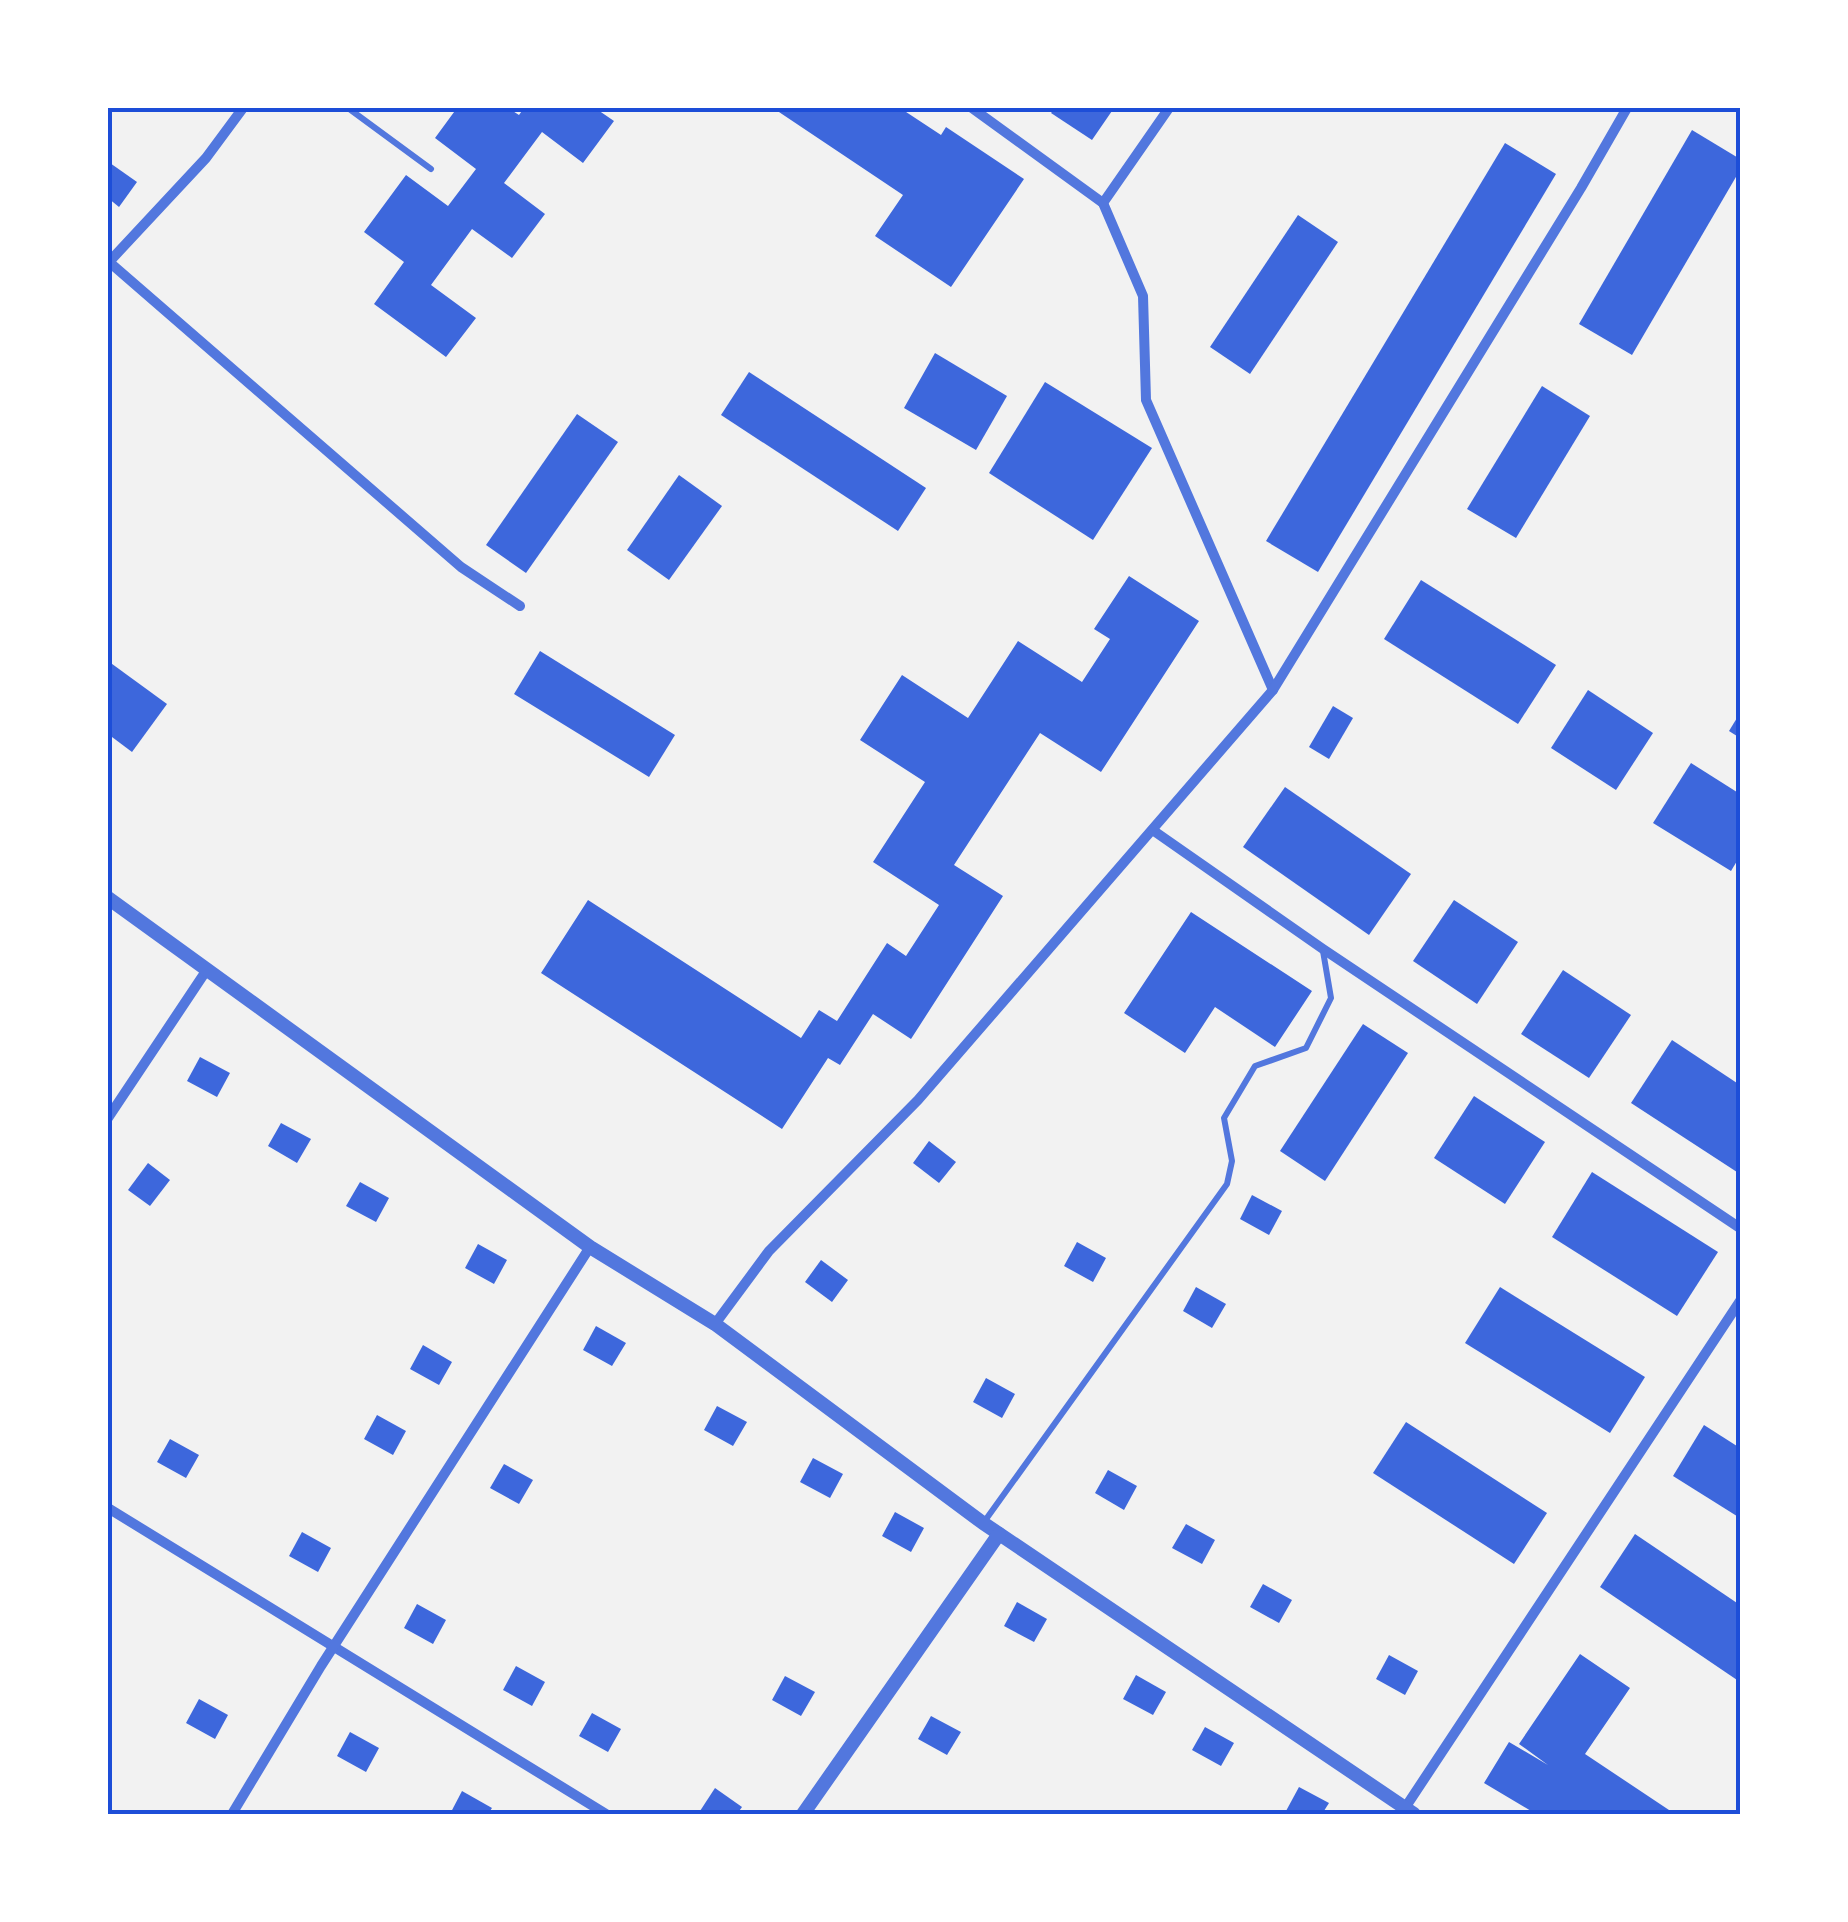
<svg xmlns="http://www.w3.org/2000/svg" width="1848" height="1922" font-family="Overpass,sans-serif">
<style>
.building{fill:#3d67dc}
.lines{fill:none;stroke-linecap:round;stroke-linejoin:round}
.service{stroke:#5277de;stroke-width:6}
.minor{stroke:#5277de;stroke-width:10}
.tertiary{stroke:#5277de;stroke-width:14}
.neatline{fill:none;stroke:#1d4ed8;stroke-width:4}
</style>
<rect width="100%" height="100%" fill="#f2f2f2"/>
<g class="building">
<polygon points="457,108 508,108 519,115 524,108 595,108 614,121 583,163 542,132 504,183 545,214 512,258 472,229 431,285 476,318 446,357 374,304 404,262 364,232 406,175 448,206 476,169 435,138"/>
<polygon points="773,108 900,108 941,135 946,127 1024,179 951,287 875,236 903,195"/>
<polygon points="1055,108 1114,108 1092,140 1051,113"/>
<polygon points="1692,130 1740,159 1740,170 1632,355 1579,324"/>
<polygon points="1505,143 1556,174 1318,572 1266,541"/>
<polygon points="110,163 137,182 119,207 108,198"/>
<polygon points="1298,215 1338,242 1250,374 1210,347"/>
<polygon points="935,353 1007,396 976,450 904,408"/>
<polygon points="749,372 926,488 898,531 721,415"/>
<polygon points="1045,382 1152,448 1093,540 989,473"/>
<polygon points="1542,386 1590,416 1516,538 1467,509"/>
<polygon points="577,414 618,442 526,573 486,545"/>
<polygon points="679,475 722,506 669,580 627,550"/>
<polygon points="1129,576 1199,621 1101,772 1040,733 954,865 1003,896 911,1039 873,1014 840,1065 828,1058 782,1129 541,973 588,900 801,1038 819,1010 837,1021 887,943 906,956 939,905 873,862 925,782 860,740 902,675 968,718 1018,641 1082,682 1110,639 1094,629"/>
<polygon points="1421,580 1556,665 1518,724 1384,639"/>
<polygon points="540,651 675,735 649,777 514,694"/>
<polygon points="108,661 167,704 132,752 108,734"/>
<polygon points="1588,690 1653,733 1616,790 1551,748"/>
<polygon points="1333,706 1353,718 1329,759 1309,747"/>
<polygon points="1740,713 1740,738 1729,731"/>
<polygon points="1691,763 1740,794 1740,856 1731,871 1653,823"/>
<polygon points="1285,787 1411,874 1369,935 1243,847"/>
<polygon points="1454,900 1518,942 1477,1004 1413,961"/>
<polygon points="1191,912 1312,991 1275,1047 1215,1007 1185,1053 1124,1013"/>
<polygon points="1563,970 1631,1015 1589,1078 1521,1034"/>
<polygon points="1363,1024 1408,1053 1325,1181 1280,1151"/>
<polygon points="1672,1040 1740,1085 1740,1174 1631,1103"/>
<polygon points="200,1057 230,1073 217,1097 187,1081"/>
<polygon points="1474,1096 1545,1142 1505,1204 1434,1158"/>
<polygon points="281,1123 311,1139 297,1163 268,1146"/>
<polygon points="929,1141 956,1162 939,1183 913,1163"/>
<polygon points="148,1163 170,1180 150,1206 128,1190"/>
<polygon points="1592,1172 1718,1252 1677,1316 1552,1237"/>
<polygon points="360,1182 389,1198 376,1222 346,1206"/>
<polygon points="1252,1195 1282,1211 1269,1235 1240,1219"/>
<polygon points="1077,1242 1106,1258 1093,1282 1064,1266"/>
<polygon points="478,1244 507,1260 494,1284 465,1268"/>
<polygon points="821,1260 848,1280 832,1302 805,1282"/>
<polygon points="1196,1287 1226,1304 1212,1328 1183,1311"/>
<polygon points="1500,1287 1645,1377 1610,1433 1465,1343"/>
<polygon points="596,1326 626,1343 612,1366 583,1350"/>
<polygon points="423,1345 452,1362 439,1385 410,1369"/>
<polygon points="986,1378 1015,1394 1002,1418 973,1402"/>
<polygon points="717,1406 747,1422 733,1446 704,1430"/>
<polygon points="377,1415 406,1431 393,1455 364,1439"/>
<polygon points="1406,1422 1547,1513 1514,1564 1373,1473"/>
<polygon points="1704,1425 1740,1448 1740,1518 1673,1476"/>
<polygon points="170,1439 199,1455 186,1478 157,1462"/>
<polygon points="813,1458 843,1474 830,1498 800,1482"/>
<polygon points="504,1464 533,1480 519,1504 490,1488"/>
<polygon points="1108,1470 1137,1486 1124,1510 1095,1493"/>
<polygon points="895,1512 924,1528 911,1552 882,1536"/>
<polygon points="1186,1524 1215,1540 1202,1564 1172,1548"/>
<polygon points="302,1532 331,1548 318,1572 289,1556"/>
<polygon points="1635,1534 1740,1605 1740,1682 1600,1587"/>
<polygon points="1263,1584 1292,1600 1279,1623 1250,1607"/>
<polygon points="1017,1602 1047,1619 1034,1642 1004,1626"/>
<polygon points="417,1604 446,1620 433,1644 404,1628"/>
<polygon points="1580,1654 1630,1688 1585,1754 1675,1814 1536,1814 1484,1783 1509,1742 1548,1765 1519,1744"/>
<polygon points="1389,1655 1418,1671 1405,1695 1376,1679"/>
<polygon points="516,1666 545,1682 532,1706 503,1690"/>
<polygon points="1136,1675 1166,1692 1153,1715 1123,1699"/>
<polygon points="785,1676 815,1692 801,1716 772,1700"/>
<polygon points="199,1699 228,1715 215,1739 186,1723"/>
<polygon points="592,1713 621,1729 608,1752 579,1736"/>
<polygon points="931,1716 961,1732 947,1755 918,1739"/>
<polygon points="1205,1727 1234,1743 1221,1766 1192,1750"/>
<polygon points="350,1732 379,1748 366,1772 337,1756"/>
<polygon points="1299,1787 1329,1803 1322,1814 1293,1814 1286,1811"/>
<polygon points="715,1788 742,1807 737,1814 705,1814 700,1811"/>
<polygon points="462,1791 492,1808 488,1814 450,1814"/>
</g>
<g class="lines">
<g class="service">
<polyline points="348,108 431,169"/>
<polyline points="1738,108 1740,109"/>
<polyline points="984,1522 1227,1184 1232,1161 1224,1118 1255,1066 1306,1048 1331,998 1323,951"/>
</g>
<g class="minor">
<polyline points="972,108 1103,203 1143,296 1146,400 1273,690"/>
<polyline points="1103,203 1169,108"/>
<polyline points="108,261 461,567 520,606"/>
<polyline points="109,262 206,158 243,108"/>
<polyline points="1154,831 1323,949 1740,1228"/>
<polyline points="108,1118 206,971"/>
<polyline points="715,1324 769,1251 918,1100 1273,690 1581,188 1627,108"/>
<polyline points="108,1508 606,1814"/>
<polyline points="232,1814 321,1666 590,1247"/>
<polyline points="1401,1814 1740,1301"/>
</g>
<g class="tertiary">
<polyline points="108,898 590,1247 715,1324 983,1523 1414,1814"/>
<polyline points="803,1814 999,1534"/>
</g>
</g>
<rect width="1848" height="1922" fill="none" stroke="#ffffff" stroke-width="220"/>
<rect x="110" y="110" width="1628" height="1702" class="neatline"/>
</svg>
